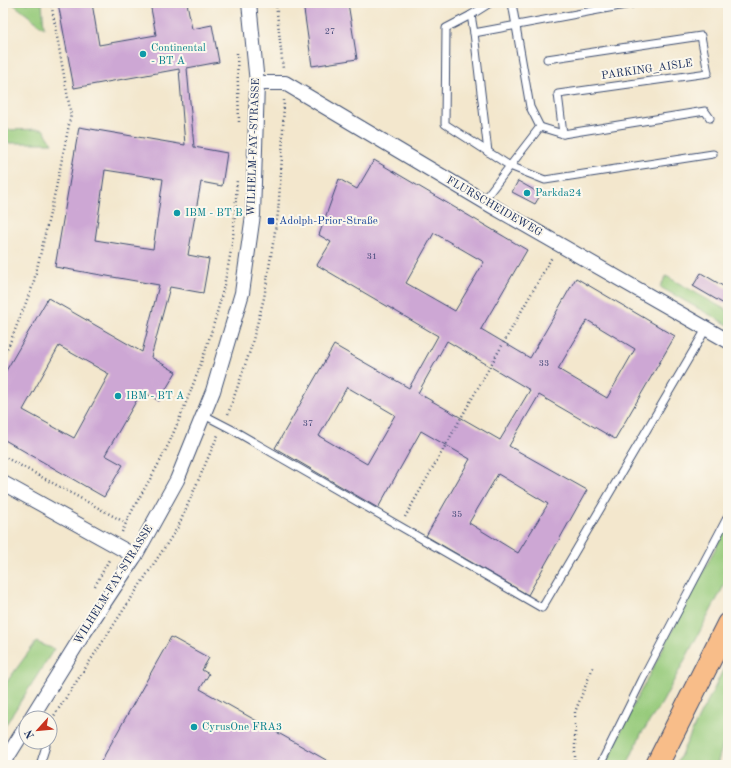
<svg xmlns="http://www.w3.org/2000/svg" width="731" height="768" font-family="'Old Standard TT',serif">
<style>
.green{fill:#97cb7b;stroke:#597d6c}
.building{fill:#cda7d4;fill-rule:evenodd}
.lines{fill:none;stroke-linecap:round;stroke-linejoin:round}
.lane-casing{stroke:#3b4b6f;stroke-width:9}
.street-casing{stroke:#3b4b6f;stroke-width:16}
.highway-casing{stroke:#3b4b6f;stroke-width:24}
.path{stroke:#3b4b6f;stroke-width:2.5;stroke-dasharray:1 3;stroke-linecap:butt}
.lane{stroke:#fff;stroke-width:7}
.street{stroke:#fff;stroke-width:14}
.highway{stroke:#f8bd89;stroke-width:22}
.culture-dot{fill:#0f9aa8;stroke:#fbf7ec;stroke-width:1.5}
.transit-dot{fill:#1a4fb4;stroke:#fbf7ec;stroke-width:1.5}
.labels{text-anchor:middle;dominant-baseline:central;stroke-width:4;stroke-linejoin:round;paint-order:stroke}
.number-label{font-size:9px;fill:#484d7c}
.culture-label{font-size:11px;fill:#0d838f;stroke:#fbf7ec;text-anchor:start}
.street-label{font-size:11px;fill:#1b2f5e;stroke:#fbf7ec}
.transit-label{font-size:11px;fill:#164399;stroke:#fbf7ec;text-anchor:start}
</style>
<rect width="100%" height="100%" fill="#fbf7ec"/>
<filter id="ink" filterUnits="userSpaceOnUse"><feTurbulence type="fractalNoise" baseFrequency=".025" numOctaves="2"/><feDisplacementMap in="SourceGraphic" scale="8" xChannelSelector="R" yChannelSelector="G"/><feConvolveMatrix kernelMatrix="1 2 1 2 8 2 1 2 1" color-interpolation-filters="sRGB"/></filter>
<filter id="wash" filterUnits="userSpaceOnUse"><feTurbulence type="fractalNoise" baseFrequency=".012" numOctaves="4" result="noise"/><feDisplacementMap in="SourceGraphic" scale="16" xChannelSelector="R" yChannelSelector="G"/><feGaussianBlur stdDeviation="0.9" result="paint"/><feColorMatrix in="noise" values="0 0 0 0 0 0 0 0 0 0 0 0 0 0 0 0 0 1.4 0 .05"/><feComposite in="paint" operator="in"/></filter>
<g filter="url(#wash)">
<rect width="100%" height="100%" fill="#f3e7cd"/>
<g class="green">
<polygon points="12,3 42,3 44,28"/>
<polygon points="43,129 52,143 3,143 3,130"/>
<polygon points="666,276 728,311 728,325 660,287"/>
<polygon points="728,524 728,578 662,703 641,734 627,765 605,765 635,702"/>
<polygon points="36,642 54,649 3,729 3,687"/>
<polygon points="728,659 728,726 717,765 676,765 701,713 712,693"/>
</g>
<g id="blocks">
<g class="building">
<path d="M58,3H92L99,45L156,35L150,3H187L192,29L212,25L219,62L187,68L194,147L227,153L222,186L201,182L188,255L209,259L203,293L170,287L151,357L176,372L159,401L142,391L105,455L123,465L104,497L3,439V376L48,298L142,352L159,285L55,267L79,127L185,145L179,69L74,88ZM105,170L163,179L153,249L95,240ZM59,346L109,374L74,438L23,410Z"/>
<polygon points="303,3 348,3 357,59 312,66"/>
<path d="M374,160L527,250L481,329L530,358L576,278L675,336L615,439L539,395L509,446L587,490L528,595L426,536L470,459L421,431L378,508L275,448L334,345L409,388L438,336L317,265L331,242L319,235L339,179L357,189ZM434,233L484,262L455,311L406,283ZM587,320L635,349L607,398L558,369ZM447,341L530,390L500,440L418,393ZM347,387L395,415L367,464L319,436ZM498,474L548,504L518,553L469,523Z"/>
<polygon points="518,181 541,194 535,204 512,192"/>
<polygon points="701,273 728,289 728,297 724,304 693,286"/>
<polygon points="171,637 209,658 202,670 209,674 200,689 335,765 99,765"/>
</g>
</g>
</g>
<g filter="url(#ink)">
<use href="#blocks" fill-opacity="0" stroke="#3b4b6f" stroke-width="1"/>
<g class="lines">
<g class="lane-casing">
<g id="lane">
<polyline points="512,3 530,107 540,127"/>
<polyline points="471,15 474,33 636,3"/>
<polyline points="474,33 488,152"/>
<polyline points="547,59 701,36 708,73 558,94 563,134"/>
<polyline points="710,118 705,111 563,134 540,127 510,166 545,180 713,154"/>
<polyline points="483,201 510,166 445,124 446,28 471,15 490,3"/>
<polyline points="204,415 231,429 542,608 706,329"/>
<polyline points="40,765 46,746 45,742"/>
<polyline points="600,765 643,678 728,516"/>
</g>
</g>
<g class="street-casing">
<g id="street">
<polyline points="257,83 285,83 492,206 728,341"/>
<polyline points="3,483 135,556"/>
<polyline points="31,718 80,639 135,556 177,480 213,391 242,293 253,215 257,83 249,3"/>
<polyline points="3,764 26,727"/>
</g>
</g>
<g class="highway-casing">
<polyline id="highway" points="657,765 728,624"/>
</g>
<g class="path">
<polyline points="276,3 283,69"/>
<polyline points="237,53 239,122"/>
<polyline points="3,355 9,345 33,285 56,188 71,115 51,3"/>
<polyline points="228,414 250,351 264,298 278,213 282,157 284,100"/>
<polyline points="3,456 126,523"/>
<polyline points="405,517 552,257"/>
<path d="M122,532C135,501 155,474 169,443C198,377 223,308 233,237C235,218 236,198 237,179"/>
<polyline points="95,586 110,558"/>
<polyline points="50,722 178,527 218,435"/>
<polyline points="575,765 575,712 593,667"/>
</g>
<use href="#lane" class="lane"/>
<use href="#street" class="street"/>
<use href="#highway" class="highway"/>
</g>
</g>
<g class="culture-dot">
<circle cx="143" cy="54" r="4"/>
<circle cx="527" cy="193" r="4"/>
<circle cx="177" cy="213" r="4"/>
<circle cx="118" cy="396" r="4"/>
<circle cx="194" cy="727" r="4"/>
</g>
<rect class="transit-dot" x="267" y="217" width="8" height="8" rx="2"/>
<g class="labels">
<g class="number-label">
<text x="330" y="31">27</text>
<text x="372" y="256">31</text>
<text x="544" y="363">33</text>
<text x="308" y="423">37</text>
<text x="457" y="514">35</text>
</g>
<g class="culture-label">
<text x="151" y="48">Continental<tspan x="151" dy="13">- BT A</tspan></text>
<text x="535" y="193">Parkda24</text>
<text x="185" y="213">IBM - BT B</text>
<text x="126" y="396">IBM - BT A</text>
<text x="202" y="727">CyrusOne FRA3</text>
</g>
<g class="street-label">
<text transform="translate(647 70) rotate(-8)">PARKING_AISLE</text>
<text transform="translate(254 147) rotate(-88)">WILHELM-FAY-STRASSE</text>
<text transform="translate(494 207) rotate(30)">FLURSCHEIDEWEG</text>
<text transform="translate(114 585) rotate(-58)">WILHELM-FAY-STRASSE</text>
</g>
<g class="transit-label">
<text x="279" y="221">Adolph-Prior-Straße</text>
</g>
</g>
<rect width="731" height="768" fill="none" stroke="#fbf7ec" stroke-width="16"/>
<g transform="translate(38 730) rotate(243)"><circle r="19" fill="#fbf7ec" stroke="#a1a7b3"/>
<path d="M0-3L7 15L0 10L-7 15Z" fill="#c8321e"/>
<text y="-6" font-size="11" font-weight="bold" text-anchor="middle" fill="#1b2f5e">N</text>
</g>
</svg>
